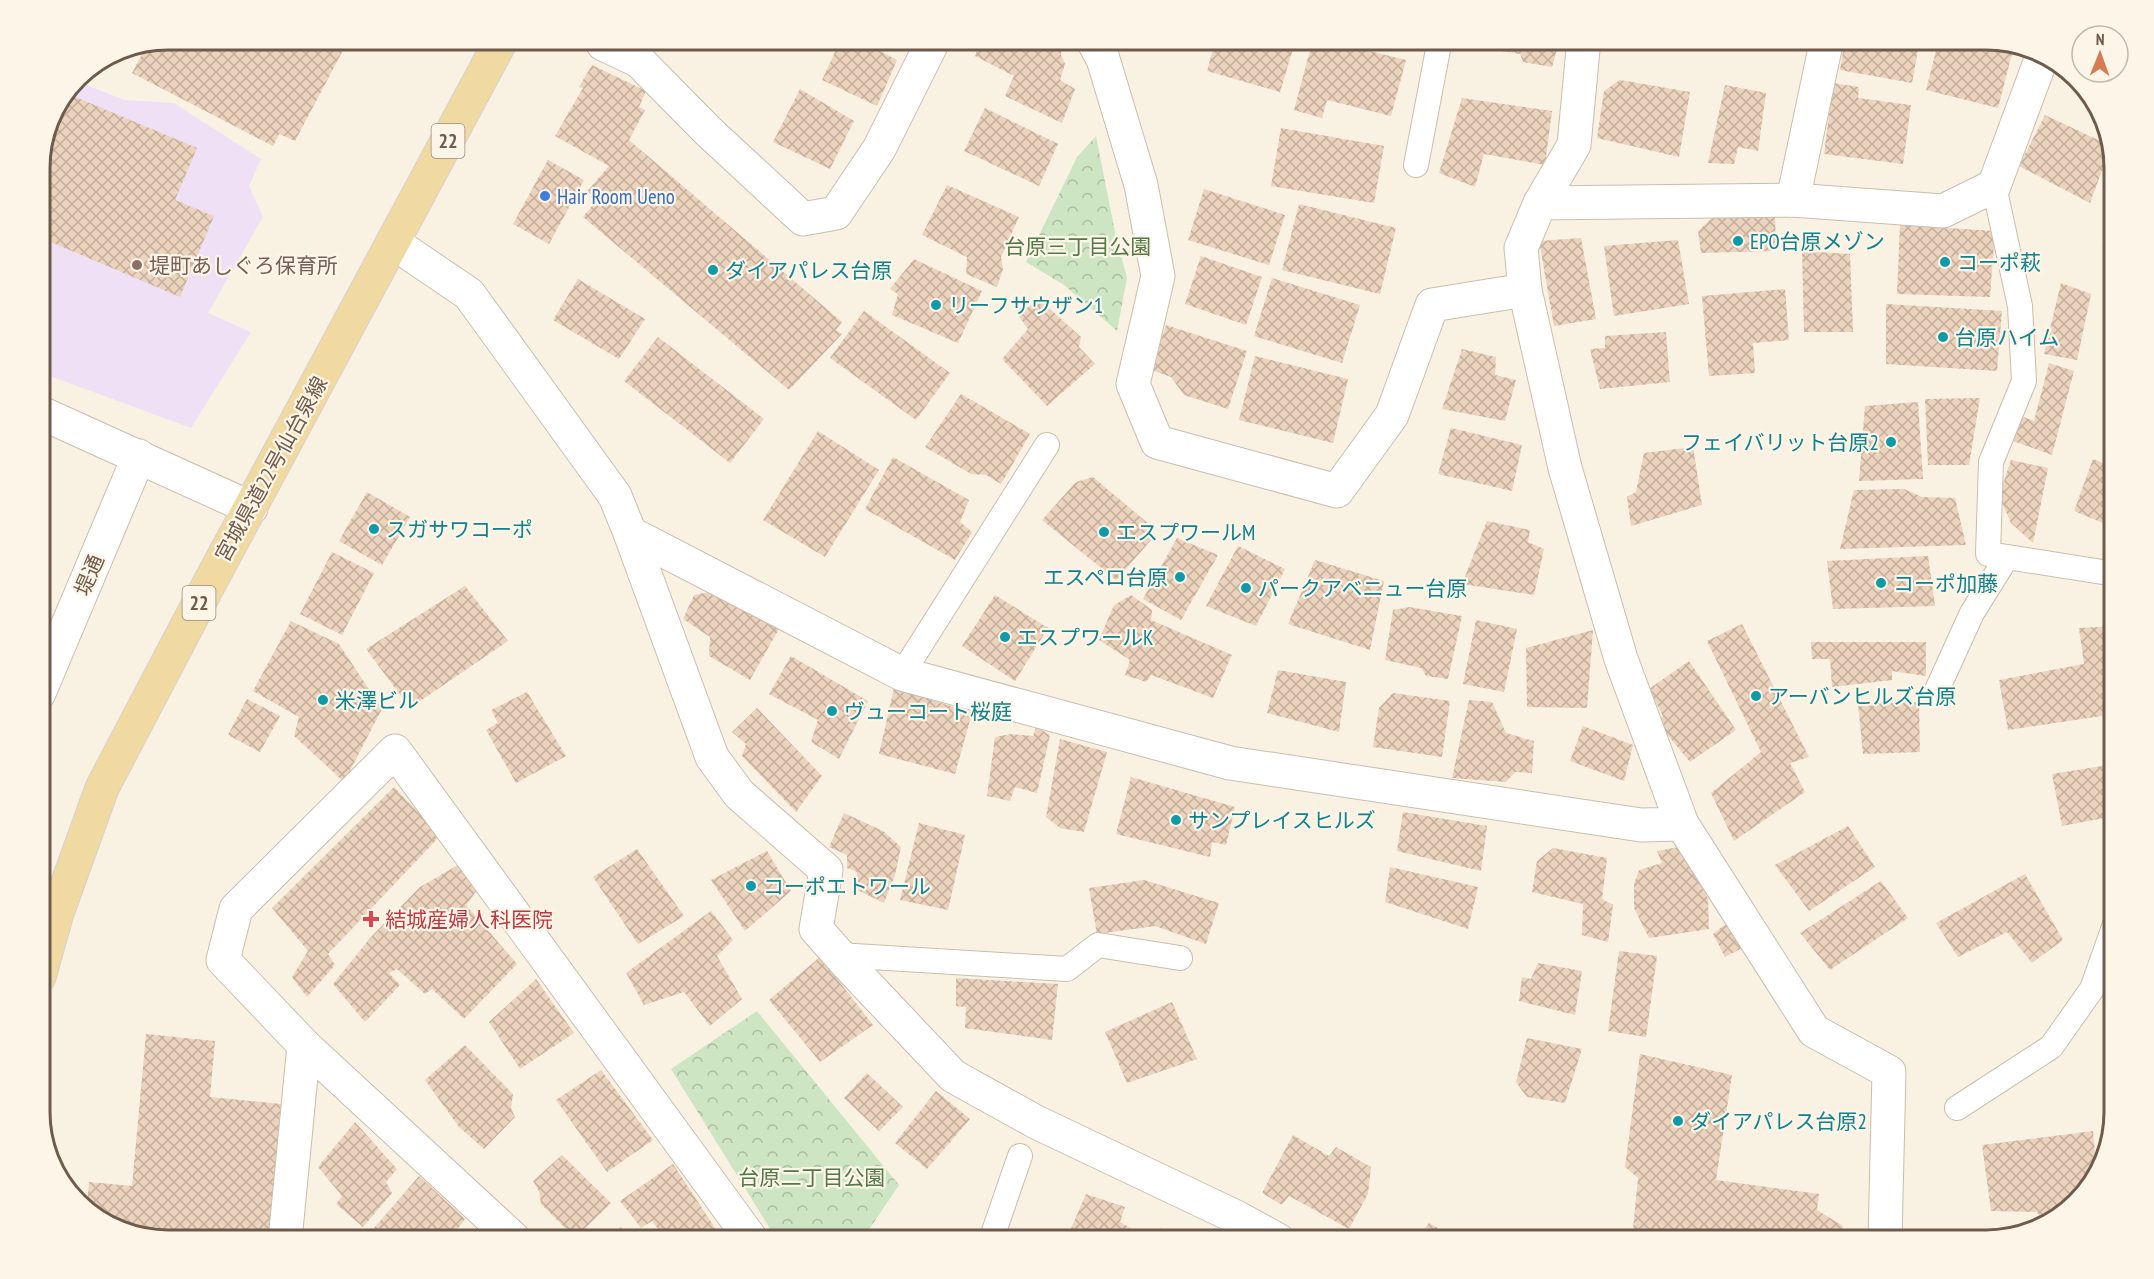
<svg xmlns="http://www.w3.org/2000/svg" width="2154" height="1279" font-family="'PT Sans Narrow','Noto Sans JP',sans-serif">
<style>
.education{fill:#efe0f5}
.forest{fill:url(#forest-crowns)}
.building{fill:url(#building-cross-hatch)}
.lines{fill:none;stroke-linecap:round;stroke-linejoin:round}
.lane-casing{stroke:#cbbdad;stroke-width:26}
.street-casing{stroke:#cbbdad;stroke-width:35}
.primary-casing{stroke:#d6d1cd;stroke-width:35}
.lane{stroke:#fff;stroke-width:24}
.street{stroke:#fff;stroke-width:33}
.primary{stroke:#f1daa1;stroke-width:33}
.shop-dot{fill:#3f7fe0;stroke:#fdf6e8;stroke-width:2}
.culture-dot{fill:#0f9aa8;stroke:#fdf6e8;stroke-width:2}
.education-dot{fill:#8d6e63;stroke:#fdf6e8;stroke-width:2}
.health-dot{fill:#e0444e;stroke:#fdf6e8;stroke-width:2}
.labels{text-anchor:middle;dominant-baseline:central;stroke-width:4.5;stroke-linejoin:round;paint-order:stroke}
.shield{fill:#fdf6e8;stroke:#998a7b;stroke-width:1.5}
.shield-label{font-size:20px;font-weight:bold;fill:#6e5b4c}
.shop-label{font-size:21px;fill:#366cbe;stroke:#fdf6e8;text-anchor:start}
.culture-label{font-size:21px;fill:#0d838f;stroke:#fdf6e8;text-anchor:start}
.park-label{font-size:21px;fill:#537948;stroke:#fdf6e8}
.education-label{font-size:21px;fill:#785e54;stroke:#fdf6e8;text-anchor:start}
.street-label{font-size:21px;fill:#6e5b4c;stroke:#fdf6e8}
.health-label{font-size:21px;fill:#be3a42;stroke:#fdf6e8;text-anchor:start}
.rim{fill:none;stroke:#6e5b4c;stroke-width:3}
</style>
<defs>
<pattern id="forest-crowns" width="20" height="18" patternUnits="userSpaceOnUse" patternTransform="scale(1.5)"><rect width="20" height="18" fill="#cee5c3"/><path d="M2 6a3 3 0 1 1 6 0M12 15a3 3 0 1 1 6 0" fill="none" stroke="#abbda1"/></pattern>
<pattern id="building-cross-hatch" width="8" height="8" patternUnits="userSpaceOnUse" patternTransform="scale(1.5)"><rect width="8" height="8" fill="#ebd3bd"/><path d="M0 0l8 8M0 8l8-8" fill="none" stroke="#c3ae9c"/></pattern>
</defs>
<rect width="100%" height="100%" fill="#f9f2e3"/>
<polygon class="education" points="74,80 124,100 174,103 261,159 249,186 263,217 208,313 251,332 191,428 39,372 39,159 49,118"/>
<g class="forest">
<polygon points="1096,136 1116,237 1127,278 1117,331 1064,285 1026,262 1077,157"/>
<polygon points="757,1011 899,1185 862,1240 777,1240 671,1069"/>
</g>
<g class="building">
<polygon points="167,39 349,39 295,141 279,134 273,146 132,73 148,43"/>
<polygon points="841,39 857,39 897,60 877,106 822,80"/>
<polygon points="981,39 1051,39 1061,43 1061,55 1065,64 1060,80 1075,89 1062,123 1005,96 1014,76 975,56"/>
<polygon points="1216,39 1296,39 1280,92 1207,71"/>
<polygon points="1313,39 1321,39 1406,60 1391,116 1327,100 1322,118 1294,110"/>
<polygon points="1385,39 1417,39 1416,45"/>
<polygon points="1476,39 1560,39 1552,67 1523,62 1520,54 1475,47"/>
<polygon points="1654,39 1722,39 1722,46 1654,41"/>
<polygon points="1845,39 1920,39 1912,83 1840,70"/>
<polygon points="1939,39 1986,39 2014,46 1998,108 1926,90"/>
<polygon points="103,59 98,73 87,69"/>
<polygon points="592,65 646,91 639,107 645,110 629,140 842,322 836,330 842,334 789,390 583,217 598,199 587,191 609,166 555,136 583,88 579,87"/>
<polygon points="1620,80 1690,92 1679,157 1597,138 1604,91"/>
<polygon points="1833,83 1859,87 1858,98 1911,105 1903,164 1824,154"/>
<polygon points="1725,85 1766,93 1758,151 1738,147 1734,164 1708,163"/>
<polygon points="800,89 854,121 830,169 773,142"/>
<polygon points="66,93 197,148 175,200 214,216 180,297 39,237 39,159 49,118"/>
<polygon points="1462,98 1552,111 1545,165 1484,154 1475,187 1439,173"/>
<polygon points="985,108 1058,144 1039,186 964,151"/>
<polygon points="2045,115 2111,146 2090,203 2019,166"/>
<polygon points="1281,128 1384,146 1374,203 1271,186"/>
<polygon points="548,160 584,180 549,244 513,224"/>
<polygon points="947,185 1019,217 1001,257 1003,269 997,287 966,274 967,257 922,235"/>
<polygon points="1204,189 1285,215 1269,265 1188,240"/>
<polygon points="1299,204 1396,228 1380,294 1282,270"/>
<polygon points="2115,210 2115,253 2102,248"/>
<polygon points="1775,212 1776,251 1701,253 1698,231 1713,217"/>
<polygon points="1900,225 1995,231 1990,297 1897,294"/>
<polygon points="1581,238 1596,319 1554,326 1539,241"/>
<polygon points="1678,240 1689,304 1614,316 1604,246"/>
<polygon points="1802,251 1850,254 1853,332 1804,332"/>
<polygon points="1201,256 1262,277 1246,325 1185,304"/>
<polygon points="914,259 982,291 958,343 892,315 898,294 890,289"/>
<polygon points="1272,278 1360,305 1342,363 1254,336"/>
<polygon points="578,279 645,319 619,359 553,320"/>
<polygon points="2061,283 2091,294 2077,360 2044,354"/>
<polygon points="1785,289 1789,340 1753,343 1755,373 1709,376 1702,296"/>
<polygon points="1039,299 1081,337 1079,347 1095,364 1047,406 1002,359 1028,329 1018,315"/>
<polygon points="1886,304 2002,311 1997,371 1886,364"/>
<polygon points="864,311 950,373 916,420 830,358"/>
<polygon points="1166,325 1247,351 1228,409 1184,395 1171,377 1151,370"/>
<polygon points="1666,332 1670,382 1600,389 1590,349 1605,348 1605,336"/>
<polygon points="658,337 764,419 730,463 624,381"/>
<polygon points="1462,349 1496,357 1495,375 1516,380 1505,421 1442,409"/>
<polygon points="1255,356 1348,379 1333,443 1239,420"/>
<polygon points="2049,363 2074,371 2052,455 2013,441 2021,416 2034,421"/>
<polygon points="961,394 1030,434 1001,484 986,475 971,474 925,447"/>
<polygon points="1980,398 1969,465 1928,465 1925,399"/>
<polygon points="1918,402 1923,479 1859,481 1865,406"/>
<polygon points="1451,428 1522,445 1512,491 1438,474"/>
<polygon points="818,431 879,470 825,557 763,520"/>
<polygon points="1693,447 1702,505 1631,526 1627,497 1636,492 1644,453"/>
<polygon points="893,457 969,500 960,522 972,532 955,560 865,509"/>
<polygon points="2093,459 2115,468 2115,528 2074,511"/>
<polygon points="2011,460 2048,468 2033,543 2011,523 1999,496"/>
<polygon points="1093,477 1150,525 1153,538 1116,580 1042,520 1076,482"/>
<polygon points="1904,489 1922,497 1955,498 1966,545 1840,549 1854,490"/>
<polygon points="367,492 410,517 382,565 339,541"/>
<polygon points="1487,521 1530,530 1528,542 1544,549 1534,595 1462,584"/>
<polygon points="1177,538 1218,555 1181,620 1143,599"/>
<polygon points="1238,546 1285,569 1256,626 1206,606"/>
<polygon points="332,552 374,573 342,635 300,614"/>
<polygon points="1928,556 1935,606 1833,609 1827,561"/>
<polygon points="1315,560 1384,581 1370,650 1288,624"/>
<polygon points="465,586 508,641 410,708 366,649"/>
<polygon points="715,591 780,627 750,680 709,656 710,637 683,619 694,595"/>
<polygon points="995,595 1048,628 1015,681 962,646"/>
<polygon points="1131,595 1152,610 1151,620 1232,655 1213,698 1151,675 1146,682 1125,675 1130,660 1099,640 1114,605"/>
<polygon points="1409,607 1462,616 1448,679 1426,676 1421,668 1385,660 1393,610"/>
<polygon points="1476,620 1517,629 1504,692 1463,684"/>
<polygon points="291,621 339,644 382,709 344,782 294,736 299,717 253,691"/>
<polygon points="1742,624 1809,757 1790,763 1805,792 1734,841 1711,793 1761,752 1707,641"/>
<polygon points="2115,626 2115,714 2008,730 1999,680 2084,664 2079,628"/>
<polygon points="1593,630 1587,708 1527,707 1526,648"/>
<polygon points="1811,642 1926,642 1926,676 1892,671 1892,680 1832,687 1830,659 1812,659"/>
<polygon points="791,656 868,701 839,759 811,742 818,720 769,694"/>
<polygon points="1689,661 1736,730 1690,762 1657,722 1663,716 1649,689"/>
<polygon points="1278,670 1346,682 1339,732 1267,713"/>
<polygon points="894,688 972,713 955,774 879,754"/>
<polygon points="527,692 566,756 516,783 486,730 498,723 491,710"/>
<polygon points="1393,693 1450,701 1442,757 1373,747 1379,708"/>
<polygon points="247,699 280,716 260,752 228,735"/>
<polygon points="1469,700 1492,702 1506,733 1534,741 1532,773 1515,772 1506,782 1452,778"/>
<polygon points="1919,702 1920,752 1863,754 1858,704"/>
<polygon points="757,708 822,776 796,812 742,756 746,744 732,732"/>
<polygon points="1583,726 1633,745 1624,781 1570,761"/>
<polygon points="1036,727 1050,735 1037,793 1015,787 1010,801 987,796 995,737 1011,734 1033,736"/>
<polygon points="1060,739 1107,752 1084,832 1060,828 1046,817"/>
<polygon points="2115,764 2115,816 2062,826 2052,774"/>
<polygon points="1131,777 1235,807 1226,845 1212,842 1210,857 1116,834"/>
<polygon points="394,787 440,836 328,954 335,965 307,997 292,977 308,951 272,908"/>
<polygon points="1403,812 1487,826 1481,871 1397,851"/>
<polygon points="844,813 883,831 901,847 895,875 884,903 855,889 857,872 847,868 847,855 829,847"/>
<polygon points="919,823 965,835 948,910 900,900"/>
<polygon points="1848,826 1875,867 1809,911 1775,865"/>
<polygon points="1679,847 1697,874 1708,899 1709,929 1649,938 1634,908 1634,884 1639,870 1662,863 1657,851"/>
<polygon points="1553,848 1607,858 1602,899 1613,905 1608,942 1582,935 1583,904 1532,892 1537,861"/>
<polygon points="637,849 684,916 638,944 593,877"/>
<polygon points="767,851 791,891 745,931 711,880"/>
<polygon points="458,865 478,889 466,905 517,964 464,1019 432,989 425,994 397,969 389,973 400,985 365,1022 333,984 371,937 420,887"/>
<polygon points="1390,867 1478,887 1468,929 1385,902"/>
<polygon points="2025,874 2063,940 2032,963 2007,932 1958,957 1936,923"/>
<polygon points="1144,880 1219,903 1206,944 1155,926 1097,934 1089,888"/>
<polygon points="1881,881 1908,918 1830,970 1800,933"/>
<polygon points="711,911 733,940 717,956 742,999 710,1026 684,992 644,1005 626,973"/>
<polygon points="1728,922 1742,948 1725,957 1713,934"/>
<polygon points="1619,951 1657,956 1646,1037 1608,1031"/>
<polygon points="820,957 873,1025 820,1062 769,1000"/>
<polygon points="1538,963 1582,971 1575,1015 1519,1001 1522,977 1531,979"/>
<polygon points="956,978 1058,984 1052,1040 965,1028 966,1007 956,1006"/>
<polygon points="536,979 574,1033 520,1069 489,1022"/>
<polygon points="1172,1002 1197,1059 1127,1083 1105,1032"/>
<polygon points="146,1034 215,1041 210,1097 281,1104 268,1240 168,1240 103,1223 87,1206 89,1182 132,1186"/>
<polygon points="1527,1038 1582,1049 1565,1103 1527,1097 1516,1082"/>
<polygon points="465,1045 513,1094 511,1108 515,1117 484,1149 459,1127 425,1080"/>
<polygon points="1640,1054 1732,1075 1716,1180 1819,1194 1817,1210 1843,1226 1841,1240 1632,1240 1638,1178 1625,1167"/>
<polygon points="601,1070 653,1140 607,1172 556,1100"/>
<polygon points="867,1073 903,1107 879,1131 844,1098"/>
<polygon points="936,1091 970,1119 927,1169 895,1143"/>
<polygon points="355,1122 397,1169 386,1182 392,1193 363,1227 336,1204 342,1196 318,1167"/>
<polygon points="2093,1131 2097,1177 2051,1222 2044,1223 2037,1212 1991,1211 1982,1145"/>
<polygon points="1293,1135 1329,1156 1336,1147 1371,1167 1368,1194 1349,1229 1289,1196 1282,1205 1262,1193"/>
<polygon points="562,1155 611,1203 575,1238 541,1204 539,1191 533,1181"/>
<polygon points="673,1164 719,1234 712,1240 666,1240 652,1221 641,1228 620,1201"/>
<polygon points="419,1176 465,1219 449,1240 373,1240 368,1235"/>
<polygon points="1086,1194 1125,1207 1120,1222 1139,1233 1135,1240 1066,1240"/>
<polygon points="1429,1223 1459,1240 1417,1240"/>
<polygon points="621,1227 633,1240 606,1240"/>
<polygon points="1160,1228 1186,1240 1154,1240"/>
<polygon points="891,1229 899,1240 882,1240"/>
</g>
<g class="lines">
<g class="lane-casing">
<g id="lane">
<polyline points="1416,165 1440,39"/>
<polyline points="1994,186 2020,306 2024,381 1991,462 1988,554 2115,574"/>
<polyline points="902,674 1047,445"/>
<polyline points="1936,692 1972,613 2007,557"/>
<polyline points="838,955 1067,969 1098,945 1180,958"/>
<polyline points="1957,1108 2051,1047 2092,989 2115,924"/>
<polyline points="991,1240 1020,1156"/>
</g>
</g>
<g class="street-casing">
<g id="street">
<polyline points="600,39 603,44 639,61 708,131 803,219 836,213 879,149 934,39"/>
<polyline points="1092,39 1103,59 1141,185 1158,276 1133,384 1157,442 1337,491 1392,415 1432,305 1525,290"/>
<polyline points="1793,200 1827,39"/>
<polyline points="1540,203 1793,200 1943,211 1994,186 2043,54"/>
<polyline points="394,243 469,294 615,496 630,533 902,674 1230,763 1641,825 1682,824 1621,659 1565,468 1525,290 1521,248 1540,203 1574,145 1584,39"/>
<polyline points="39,412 251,508"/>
<polyline points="630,533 712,757 739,794 826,870 816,929 849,966 953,1076 1036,1122 1236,1217 1278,1240"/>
<polyline points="39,693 139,456"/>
<polyline points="1682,824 1814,1031 1889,1072 1885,1240"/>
<polyline points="285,1240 304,1045"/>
<polyline points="515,1240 304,1045 223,960 236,909 395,751 751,1239 750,1240"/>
</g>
</g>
<g class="primary-casing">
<polyline id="primary" points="39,977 57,913 102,788 209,584 502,39"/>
</g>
<use href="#lane" class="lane"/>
<use href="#street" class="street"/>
<use href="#primary" class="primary"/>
</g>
<circle class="shop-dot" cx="545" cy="196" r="6"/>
<g class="culture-dot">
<circle cx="1738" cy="241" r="6"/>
<circle cx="1945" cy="262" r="6"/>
<circle cx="713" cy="270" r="6"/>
<circle cx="936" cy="305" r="6"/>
<circle cx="1943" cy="337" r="6"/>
<circle cx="1891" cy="442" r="6"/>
<circle cx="374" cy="529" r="6"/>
<circle cx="1104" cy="532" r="6"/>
<circle cx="1180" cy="577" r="6"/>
<circle cx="1881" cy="583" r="6"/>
<circle cx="1246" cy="588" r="6"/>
<circle cx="1005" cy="637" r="6"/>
<circle cx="1756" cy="696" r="6"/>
<circle cx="323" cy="700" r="6"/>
<circle cx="832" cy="711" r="6"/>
<circle cx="1176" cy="820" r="6"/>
<circle cx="751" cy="886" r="6"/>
<circle cx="1678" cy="1121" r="6"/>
</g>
<circle class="education-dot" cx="137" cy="265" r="6"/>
<path class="health-dot" d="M368 910h6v6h6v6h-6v6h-6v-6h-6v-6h6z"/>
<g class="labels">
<g class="shield">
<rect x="431.5" y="124" width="33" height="34" rx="4.5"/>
<rect x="182.5" y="586" width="33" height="34" rx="4.5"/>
</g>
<g class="shield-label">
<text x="448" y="141">22</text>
<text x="199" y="603">22</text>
</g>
<g class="shop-label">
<text x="557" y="196">Hair Room Ueno</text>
</g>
<g class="culture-label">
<text x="1750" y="241">EPO台原メゾン</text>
<text x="1957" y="262">コーポ萩</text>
<text x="725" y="270">ダイアパレス台原</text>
<text x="948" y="305">リーフサウザン1</text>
<text x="1955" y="337">台原ハイム</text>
<text x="1879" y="442" text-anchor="end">フェイバリット台原2</text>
<text x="386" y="529">スガサワコーポ</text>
<text x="1116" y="532">エスプワールM</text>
<text x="1168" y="577" text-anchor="end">エスペロ台原</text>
<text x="1893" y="583">コーポ加藤</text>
<text x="1258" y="588">パークアベニュー台原</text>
<text x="1017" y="637">エスプワールK</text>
<text x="1768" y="696">アーバンヒルズ台原</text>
<text x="335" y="700">米澤ビル</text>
<text x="844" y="711">ヴューコート桜庭</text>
<text x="1188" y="820">サンプレイスヒルズ</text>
<text x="763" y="886">コーポエトワール</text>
<text x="1690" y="1121">ダイアパレス台原2</text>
</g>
<g class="park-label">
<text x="1078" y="246">台原三丁目公園</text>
<text x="812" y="1177">台原二丁目公園</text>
</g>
<g class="education-label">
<text x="149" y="265">堤町あしぐろ保育所</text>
</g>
<g class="street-label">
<text transform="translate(271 469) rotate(-61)">宮城県道22号仙台泉線</text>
<text transform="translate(89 575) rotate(-67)">堤通</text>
</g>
<g class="health-label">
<text x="385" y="919">結城産婦人科医院</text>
</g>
</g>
<path d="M0 0H2154V1279H0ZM168 50H1986A118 118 0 0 1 2104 168V1112A118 118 0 0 1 1986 1230H168A118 118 0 0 1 50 1112V168A118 118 0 0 1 168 50Z" fill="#fdf6e8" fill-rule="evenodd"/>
<path class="rim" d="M168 50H1986A118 118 0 0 1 2104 168V1112A118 118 0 0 1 1986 1230H168A118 118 0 0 1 50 1112V168A118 118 0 0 1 168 50Z"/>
<g transform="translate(2100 54) rotate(1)"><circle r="28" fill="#fdf6e8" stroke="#c4b8aa" stroke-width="1.5"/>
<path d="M0-4.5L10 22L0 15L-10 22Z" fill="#d67c54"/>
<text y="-9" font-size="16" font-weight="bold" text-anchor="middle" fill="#6e5b4c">N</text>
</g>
</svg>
